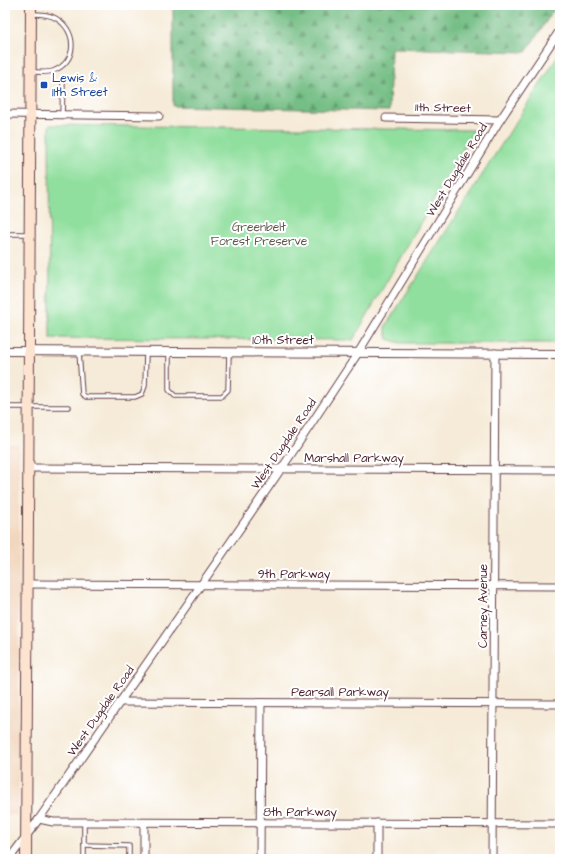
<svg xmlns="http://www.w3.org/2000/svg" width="565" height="864" font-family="'Architects Daughter',sans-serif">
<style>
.built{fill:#f2d5bd}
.forest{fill:url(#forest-firs);stroke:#5f6e58}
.park{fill:#90df9e;stroke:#6d7f64}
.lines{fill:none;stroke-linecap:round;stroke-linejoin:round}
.service-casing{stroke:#643e45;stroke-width:5.5}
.minor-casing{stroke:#643e45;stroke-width:9}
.tertiary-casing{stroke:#643e45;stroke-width:10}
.secondary-casing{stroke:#643e45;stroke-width:12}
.service{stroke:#fff;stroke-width:3.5}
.minor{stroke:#fff;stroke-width:7}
.tertiary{stroke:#fff;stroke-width:8}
.secondary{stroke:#fde4d1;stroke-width:10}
.transit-dot{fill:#1a4fb4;stroke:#fff;stroke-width:1.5}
.labels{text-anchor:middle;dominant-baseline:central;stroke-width:4;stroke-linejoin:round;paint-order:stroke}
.transit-label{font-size:12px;fill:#164399;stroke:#fff;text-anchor:start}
.street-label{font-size:12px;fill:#4a1f2b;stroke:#fff}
.park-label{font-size:12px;fill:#5f594e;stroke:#fff}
</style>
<defs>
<pattern id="forest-firs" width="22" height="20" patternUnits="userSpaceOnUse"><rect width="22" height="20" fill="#74be85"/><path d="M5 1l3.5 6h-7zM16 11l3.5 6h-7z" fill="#619a6d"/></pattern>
</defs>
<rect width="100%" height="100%" fill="#fff"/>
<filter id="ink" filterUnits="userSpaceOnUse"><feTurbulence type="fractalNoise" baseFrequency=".025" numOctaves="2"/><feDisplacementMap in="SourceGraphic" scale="8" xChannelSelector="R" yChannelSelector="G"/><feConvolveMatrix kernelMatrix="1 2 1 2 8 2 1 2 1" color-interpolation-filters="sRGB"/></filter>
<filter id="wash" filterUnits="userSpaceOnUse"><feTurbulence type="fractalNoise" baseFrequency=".012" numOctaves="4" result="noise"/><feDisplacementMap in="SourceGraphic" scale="16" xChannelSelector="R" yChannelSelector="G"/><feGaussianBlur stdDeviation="0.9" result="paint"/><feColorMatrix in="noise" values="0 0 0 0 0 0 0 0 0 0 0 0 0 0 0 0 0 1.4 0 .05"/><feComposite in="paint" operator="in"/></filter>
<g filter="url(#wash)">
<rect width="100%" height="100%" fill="#f6ebd8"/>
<rect class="built" x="5" y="445" width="14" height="370"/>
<polygon class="forest" points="173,5 557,5 526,52 391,48 389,111 173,106"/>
<g class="park">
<polygon points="560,53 560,343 400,343 388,339 385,327"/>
<polygon points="49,125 474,130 353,340 50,338"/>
</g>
</g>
<g filter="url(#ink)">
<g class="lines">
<g class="service-casing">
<g id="service">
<path d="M31,72C38,72 47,73 53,71C78,62 77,31 57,19C50,14 40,14 32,14"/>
<polyline points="62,115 63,82"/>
<polyline points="5,234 28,234"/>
<polyline points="79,352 82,394 86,397 135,397 142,394 145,386 146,353"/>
<polyline points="169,352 169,390 175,396 222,396 228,390 229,353"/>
<polyline points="5,407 69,407"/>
<polyline points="84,845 129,846 129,859"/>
<polyline points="84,859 84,822"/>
</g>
</g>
<g class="minor-casing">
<g id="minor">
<polyline points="5,114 159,116"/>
<polyline points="386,118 500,120"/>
<polyline points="28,468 560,470"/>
<polyline points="27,584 560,586"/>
<polyline points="120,702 560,704"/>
<polyline points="39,819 53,822 84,822 560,824"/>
<polyline points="144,823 144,859"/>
<polyline points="9,859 39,819 288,459 358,353 500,120 560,30"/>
<polyline points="260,859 261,703"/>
<polyline points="377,859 377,823"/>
<polyline points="492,859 495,353"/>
</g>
</g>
<g class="tertiary-casing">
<polyline id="tertiary" points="5,351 560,354"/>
</g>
<g class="secondary-casing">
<polyline id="secondary" points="26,859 31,5"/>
</g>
<use href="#service" class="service"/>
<use href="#minor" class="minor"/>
<use href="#tertiary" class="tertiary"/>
<use href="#secondary" class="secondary"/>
</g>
</g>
<rect class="transit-dot" x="40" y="81" width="8" height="8" rx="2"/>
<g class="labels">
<g class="transit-label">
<text x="52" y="78">Lewis &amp;<tspan x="52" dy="14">11th Street</tspan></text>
</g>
<g class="street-label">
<text transform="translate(443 108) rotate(1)">11th Street</text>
<text transform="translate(457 170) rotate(-59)">West Dugdale Road</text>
<text x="283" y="340">10th Street</text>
<text transform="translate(284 444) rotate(-56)">West Dugdale Road</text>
<text x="354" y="458">Marshall Parkway</text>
<text x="294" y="574">9th Parkway</text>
<text transform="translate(483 606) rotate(-90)">Carney Avenue</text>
<text x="340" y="692">Pearsall Parkway</text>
<text transform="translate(101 711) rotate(-55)">West Dugdale Road</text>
<text x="300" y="812">8th Parkway</text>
</g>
<g class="park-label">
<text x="259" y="227">Greenbelt<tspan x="259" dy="14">Forest Preserve</tspan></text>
</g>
</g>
<rect width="565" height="864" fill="none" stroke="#fff" stroke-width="20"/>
</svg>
